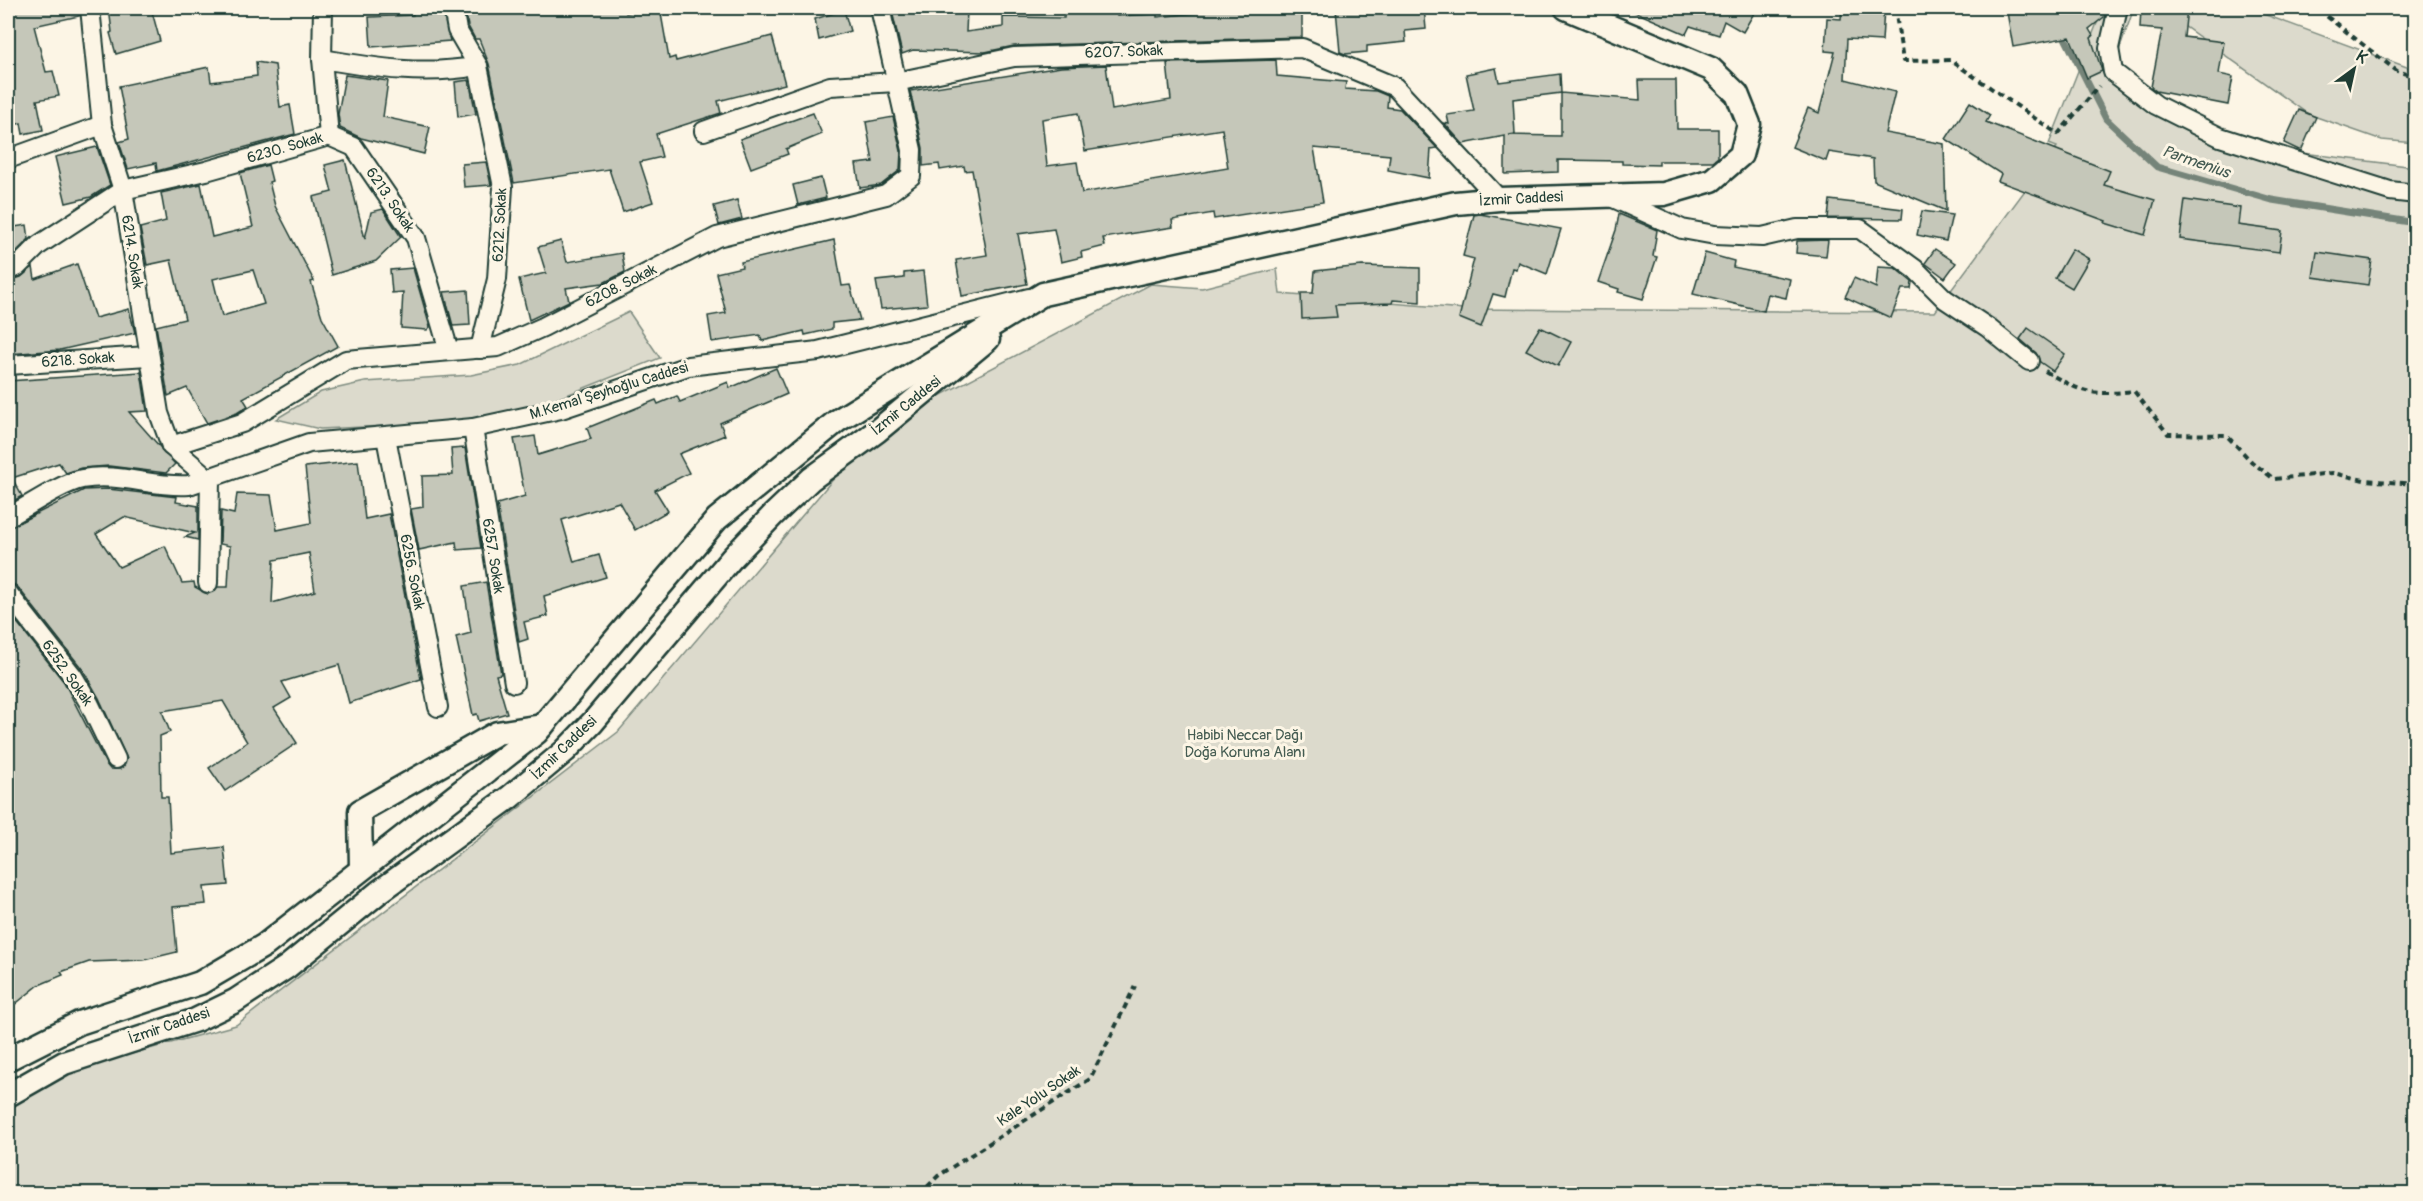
<svg xmlns="http://www.w3.org/2000/svg" width="2423" height="1201" font-family="Pangolin,sans-serif">
<style>
.green{fill:#dcdacc;stroke:#7e8c80;stroke-width:1.5}
.lines{fill:none;stroke-linecap:round;stroke-linejoin:round}
.stream{stroke:#758479;stroke-width:7}
.building{fill:#c5c7b9;stroke:#1f3d34;stroke-width:1.5;fill-rule:evenodd}
.minor-casing{stroke:#1f3d34;stroke-width:22}
.tertiary-casing{stroke:#1f3d34;stroke-width:27}
.path{stroke:#1f3d34;stroke-width:4;stroke-dasharray:6 4.5;stroke-linecap:butt}
.minor{stroke:#fcf5e5;stroke-width:18}
.tertiary{stroke:#fcf5e5;stroke-width:22}
.labels{text-anchor:middle;dominant-baseline:central;stroke-width:6;stroke-linejoin:round;paint-order:stroke}
.street-label{font-size:15px;fill:#1f3d34;stroke:#fcf5e5}
.park-label{font-size:15px;fill:#455c52;stroke:#fcf5e5}
.water-label{font-size:16px;font-style:italic;fill:#435a51;stroke:#fcf5e5}
</style>
<rect width="100%" height="100%" fill="#fcf5e5"/>
<filter id="ink" filterUnits="userSpaceOnUse"><feTurbulence type="fractalNoise" baseFrequency=".0167" numOctaves="2"/><feDisplacementMap in="SourceGraphic" scale="12" xChannelSelector="R" yChannelSelector="G"/><feConvolveMatrix kernelMatrix="1 2 1 2 8 2 1 2 1" color-interpolation-filters="sRGB"/></filter>
<g filter="url(#ink)">
<g class="green">
<polygon points="2103,8 2134,8 2113,68 2129,92 2228,131 2295,152 2415,167 2415,1193 8,1194 8,1107 40,1079 236,1025 618,732 875,430 1151,284 1202,288 1277,269 1280,294 1464,309 1935,312 2057,147 2049,144"/>
<polygon points="2186,8 2247,8 2415,70 2415,143 2382,140 2308,114 2177,21"/>
<polygon points="629,312 660,358 544,404 473,422 320,429 276,419 321,392 365,382 471,375 520,365"/>
</g>
<g class="lines">
<polyline class="stream" points="2062,32 2106,119 2157,167 2272,200 2416,223"/>
</g>
<g class="building">
<polygon points="8,8 79,8 79,16 34,26 46,72 53,71 59,96 37,100 43,130 23,134 21,123 8,127"/>
<polygon points="109,8 151,8 160,41 116,54 110,33 112,32"/>
<polygon points="412,8 442,8 450,41 371,47 369,17 413,15"/>
<polygon points="464,8 626,8 626,13 660,8 669,59 675,57 676,61 772,36 785,84 718,101 721,113 656,134 662,157 640,162 653,202 623,212 609,169 514,183 489,64 479,39 475,39 468,26"/>
<polygon points="909,8 967,10 966,32 1003,27 1003,17 1064,18 1065,8 1117,8 1117,16 1157,14 1157,17 1195,13 1195,8 1302,8 1302,37 1014,46 985,52 913,50 902,54 892,11"/>
<polygon points="1424,8 1426,29 1405,31 1406,42 1367,46 1367,52 1345,54 1340,52 1336,9"/>
<polygon points="1626,8 1743,8 1754,13 1743,32 1724,21 1719,35 1690,26 1686,34"/>
<polygon points="1842,8 1884,8 1882,41 1847,39 1845,79 1895,92 1885,133 1944,144 1946,211 1874,181 1873,159 1829,152 1826,161 1792,147 1808,108 1819,113 1835,52 1825,51 1827,18 1841,19"/>
<polygon points="2036,8 2107,8 2104,17 2089,29 2093,36 2091,38 2102,71 2087,78 2070,37 2013,47 2007,12"/>
<polygon points="2141,8 2187,8 2184,37 2224,42 2219,74 2233,77 2228,105 2156,91 2151,87 2162,30 2140,28"/>
<polygon points="844,10 850,31 819,40 815,19"/>
<path d="M1276,60L1277,76L1346,82L1345,89L1376,91L1388,96L1387,107L1400,109L1437,148L1431,149L1429,178L1388,170L1390,155L1314,148L1323,202L1214,219L1213,213L1172,220L1173,227L1103,238L1105,246L1081,252L1082,257L1061,262L1054,229L1018,234L1027,284L962,296L956,260L987,255L972,170L965,171L964,166L940,170L939,164L923,166V148L910,91L1061,67L1106,65L1112,110L1171,100L1167,63ZM1078,113L1085,151L1222,129L1228,168L1082,193L1077,162L1047,166L1042,119Z"/>
<polygon points="256,62 275,65 280,107 290,105 295,134 157,171 156,163 128,169 119,142 129,139 119,86 209,67 211,82 257,76"/>
<polygon points="1496,68 1499,82 1560,74 1561,93 1513,99 1515,134 1509,135 1561,136 1561,93 1640,100 1639,80 1676,80 1677,129 1718,129 1718,157 1713,161 1659,161 1659,165 1622,164 1622,161 1558,160 1558,172 1505,174 1505,136 1463,144 1444,123 1449,124 1447,115 1474,111 1466,74"/>
<polygon points="345,75 388,81 383,117 430,127 424,154 361,138 340,128 338,114"/>
<polygon points="469,80 476,114 458,117 455,82"/>
<polygon points="1970,102 1990,115 1986,122 2110,171 2104,185 2155,200 2145,235 2105,223 2106,221 1998,181 2001,174 1946,139"/>
<polygon points="2299,110 2316,117 2301,151 2284,143"/>
<polygon points="813,113 822,134 786,149 788,154 751,168 740,139"/>
<polygon points="893,117 901,151 900,170 881,185 860,188 856,164 873,162 866,122"/>
<polygon points="97,147 110,185 91,197 66,203 55,157"/>
<polygon points="345,160 365,239 371,212 383,209 401,237 376,261 332,275 313,197 332,192 325,165"/>
<polygon points="486,162 491,185 464,187 462,164"/>
<path d="M268,165L272,181L269,182L275,206L314,281L311,282L322,317L338,346L243,398L248,406L237,413L207,423L187,388L168,396L156,326L185,319L171,260L147,265L140,228L166,221L161,193L201,184L212,237L253,227L240,173ZM253,270L264,304L222,316L213,279Z"/>
<polygon points="821,178 826,198 798,205 793,185"/>
<polygon points="737,200 742,219 719,225 714,206"/>
<polygon points="1830,200 1903,209 1902,219 1828,218"/>
<polygon points="2185,200 2240,208 2238,225 2282,231 2279,252 2180,239"/>
<polygon points="1922,211 1952,215 1946,241 1917,235"/>
<polygon points="1480,214 1561,229 1547,274 1518,262 1516,269 1512,268 1505,297 1493,294 1481,327 1459,318 1474,259 1463,256 1474,215"/>
<polygon points="1619,214 1657,230 1653,256 1657,257 1643,299 1618,292 1619,289 1598,282 1616,230"/>
<polygon points="27,225 29,239 12,256 8,228"/>
<polygon points="834,240 842,286 850,285 860,320 832,323 832,329 805,335 804,331 762,341 760,335 712,342 708,316 726,313 716,273 742,267 741,262"/>
<polygon points="1828,240 1826,256 1796,253 1797,241"/>
<polygon points="561,241 567,262 622,253 625,272 603,283 566,288 569,301 529,320 519,279 546,273 538,247"/>
<polygon points="1935,249 1956,263 1945,278 1925,263"/>
<polygon points="2072,249 2089,259 2072,288 2055,278"/>
<polygon points="2317,252 2372,260 2368,285 2313,277"/>
<polygon points="1705,253 1734,261 1733,267 1790,279 1786,298 1768,294 1764,311 1693,294"/>
<polygon points="77,264 95,318 129,309 135,333 60,350 8,354 8,281 21,277 33,267 35,279"/>
<polygon points="1362,266 1420,268 1420,302 1393,300 1392,303 1335,305 1337,317 1302,319 1301,293 1313,293 1315,271"/>
<polygon points="1878,267 1895,268 1912,282 1911,289 1902,289 1891,318 1845,297 1854,278 1876,288"/>
<polygon points="413,268 430,327 427,330 401,328 403,292 392,293 390,270"/>
<polygon points="923,271 927,305 881,309 876,281 904,278 904,273"/>
<polygon points="468,290 470,325 453,326 444,292"/>
<polygon points="1540,327 1571,342 1558,366 1526,350"/>
<polygon points="2028,328 2065,354 2053,371 2040,362 2036,353 2020,339"/>
<polygon points="776,368 787,394 720,423 725,435 679,454 689,473 655,490 668,511 635,530 619,502 562,520 574,562 599,555 606,577 544,596 548,616 524,622 528,639 519,642 497,504 525,496 514,439 535,436 538,455 591,439 587,428 656,400 658,404 677,396 680,402 728,382 730,388"/>
<polygon points="141,372 147,411 129,412 175,464 166,473 109,466 81,468 66,473 59,463 12,478 22,496 8,504 8,381"/>
<polygon points="465,448 481,548 457,550 456,542 419,550 411,509 423,507 422,476 453,475 451,449"/>
<path d="M358,461L365,519L389,514L421,679L349,703L339,665L282,682L291,698L274,708L297,743L225,791L209,768L247,742L223,701L162,711L170,732L160,736L161,797H168L171,853L224,847L228,885L204,887L206,904L173,907L177,952L144,960L89,962L61,972L63,975L39,985L8,1010V611L64,682L106,764L110,769H120L127,759L99,698L83,670L17,586L8,582V528L84,490L108,489L177,497L176,502L198,506V540L185,537L195,533L124,517L96,534L119,567L165,546L182,583L194,582L195,587L208,594L218,587H228L230,546L220,544L221,511L234,514L237,494L271,495L277,530L311,523L305,467ZM309,553L315,591L272,603L274,560Z"/>
<polygon points="486,582 501,674 496,675 507,713 479,721 477,714 473,715 456,637 471,633 464,586"/>
</g>
<g class="lines">
<g class="minor-casing">
<g id="minor">
<polyline points="90,8 102,125 123,190 159,413 171,446 210,480 208,583"/>
<polyline points="2118,8 2109,48 2113,72 2156,105 2220,137 2390,191 2416,194"/>
<polyline points="322,59 323,8"/>
<polyline points="478,66 503,187 497,279 480,349"/>
<polyline points="704,131 830,86 896,82 1014,57 1302,48 1395,87 1499,199"/>
<path d="M329,136L322,59C376,68 424,76 478,66L457,30L453,8"/>
<polyline points="329,136 354,147 416,238 449,351"/>
<polyline points="8,159 102,125"/>
<polyline points="1611,197 1682,229 1715,235 1762,237 1797,229 1860,229 1915,269 1945,299 1987,327 2029,361"/>
<polyline points="8,270 17,267 39,245 123,190 206,171 329,136"/>
<polyline points="8,365 148,356"/>
<polyline points="473,428 514,683"/>
<polyline points="386,437 438,707"/>
<polyline points="171,446 242,423 346,360 498,347 543,327 717,237 886,195 911,176 912,150 880,8"/>
<path d="M8,517C29,506 60,484 82,479C118,472 154,488 189,485L309,443L473,428L561,409L688,366L818,351L1029,298"/>
<polyline points="8,593 73,676 89,703 116,759"/>
</g>
</g>
<g class="tertiary-casing">
<g id="tertiary">
<polyline points="361,868 360,811 497,733 542,726"/>
<polyline points="8,1059 79,1023 200,983 265,945 537,732 717,519 837,421 1043,294 1456,203 1499,199 1664,194 1712,180 1741,155 1749,124 1737,94 1711,69 1566,8"/>
<polyline points="8,1095 64,1063 196,1020 235,1001 287,967 379,892 510,797 565,751 593,722 732,558 773,515 811,479 877,431 988,339"/>
</g>
</g>
<g class="path">
<polyline points="1895,8 1903,61 1950,60 2058,134 2099,86"/>
<polyline points="2321,8 2325,15 2397,71 2416,77"/>
<path d="M2045,371C2083,393 2090,396 2134,391L2168,434L2226,435L2252,462L2274,479L2333,473L2364,480L2416,484"/>
<polyline points="920,1194 938,1176 1090,1079 1135,986"/>
</g>
<use href="#minor" class="minor"/>
<use href="#tertiary" class="tertiary"/>
</g>
</g>
<g class="labels">
<g class="street-label">
<text transform="translate(1124 52) rotate(-2)">6207. Sokak</text>
<text transform="translate(285 148) rotate(-16)">6230. Sokak</text>
<text transform="translate(1521 199) rotate(-3)">İzmir Caddesi</text>
<text transform="translate(390 200) rotate(56)">6213. Sokak</text>
<text transform="translate(500 225) rotate(-87)">6212. Sokak</text>
<text transform="translate(132 252) rotate(81)">6214. Sokak</text>
<text transform="translate(621 286) rotate(-27)">6208. Sokak</text>
<text transform="translate(78 360) rotate(-4)">6218. Sokak</text>
<text transform="translate(609 391) rotate(-17)">M.Kemal Şeyhoğlu Caddesi</text>
<text transform="translate(906 406) rotate(-39)">İzmir Caddesi</text>
<text transform="translate(493 556) rotate(81)">6257. Sokak</text>
<text transform="translate(412 572) rotate(79)">6256. Sokak</text>
<text transform="translate(67 673) rotate(55)">6252. Sokak</text>
<text transform="translate(564 748) rotate(-44)">İzmir Caddesi</text>
<text transform="translate(169 1026) rotate(-19)">İzmir Caddesi</text>
<text transform="translate(1039 1096) rotate(-34)">Kale Yolu Sokak</text>
</g>
<g class="park-label">
<text x="1245" y="735">Habibi Neccar Dağı<tspan x="1245" dy="17">Doğa Koruma Alanı</tspan></text>
</g>
<g class="water-label">
<text transform="translate(2196 162) rotate(19)">Parmenius</text>
</g>
</g>
<rect width="2423" height="1201" fill="none" stroke="#fcf5e5" stroke-width="30"/>
<rect x="15" y="15" width="2393" height="1171" fill="none" stroke="#1f3d34" stroke-width="2" filter="url(#ink)"/>
<g transform="translate(2354 69) rotate(33)" stroke="#fcf5e5" stroke-width="4.5" paint-order="stroke">
<path d="M0-4.5L10 22L0 15L-10 22Z" fill="#1f3d34"/>
<text y="-9" font-size="16" font-weight="bold" text-anchor="middle" fill="#1f3d34">K</text>
</g>
</svg>
